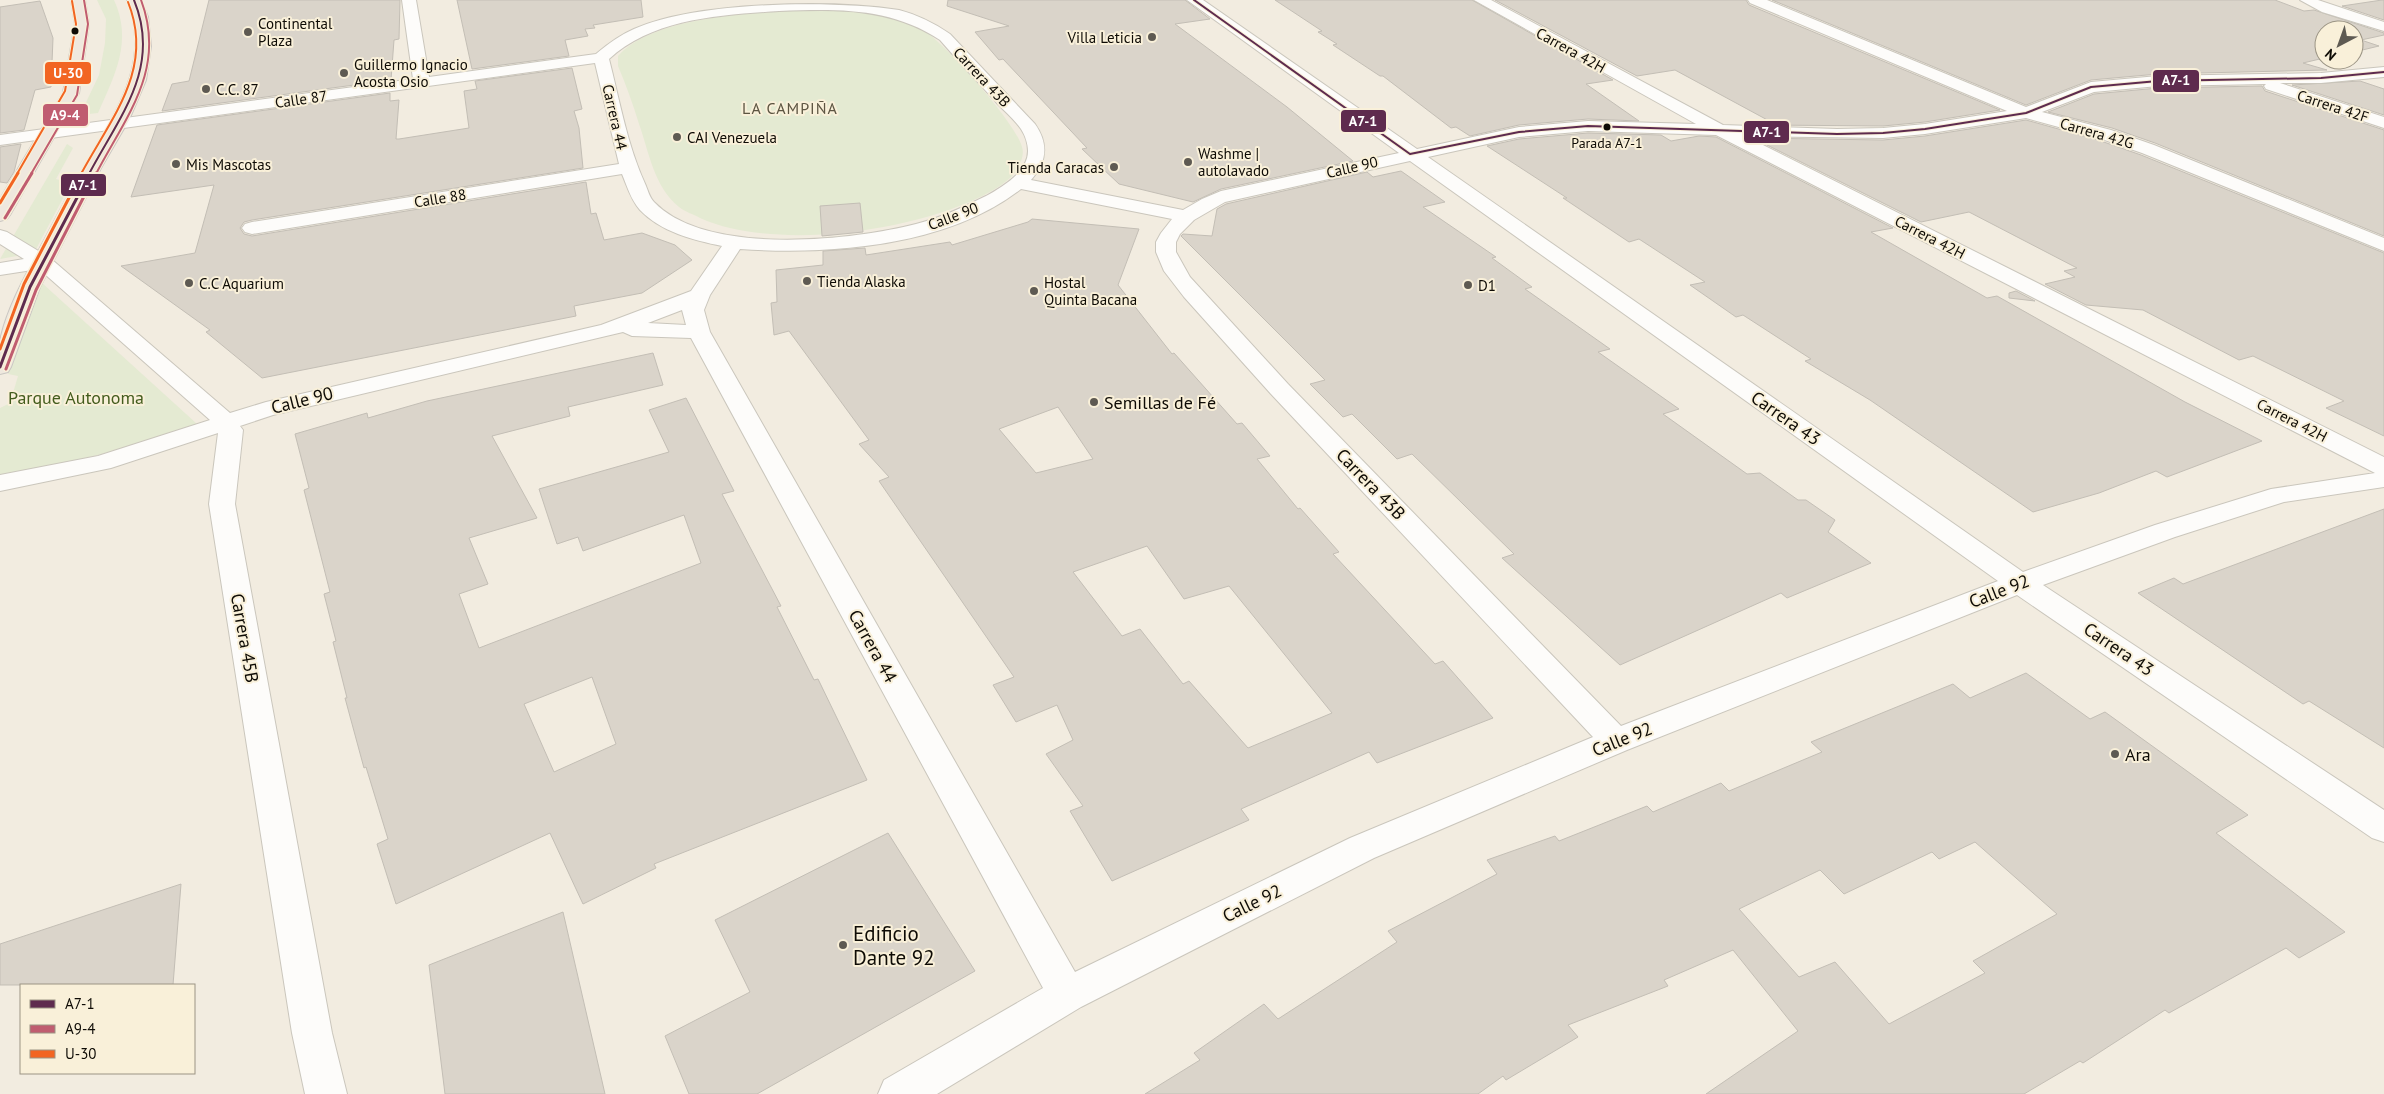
<svg xmlns="http://www.w3.org/2000/svg" width="2384" height="1094" font-family="'PT Sans',sans-serif">
<style>
.green{fill:#e4ead2}
.building{fill:#dad4ca;stroke:#c3beb5;fill-rule:evenodd}
.lines{fill:none;stroke-linecap:round;stroke-linejoin:round}
.minor-casing{stroke:#cac6bc;stroke-width:2}
.major-casing{stroke:#cac7c2;stroke-width:2}
.minor{fill:#fdfcfa;fill-rule:evenodd}
.major{fill:#efe8de;fill-rule:evenodd}
.bus-1-far1-casing{stroke:#f9f0d9;stroke-width:4}
.bus-1-casing{stroke:#f9f0d9;stroke-width:6}
.bus-2-far1-casing{stroke:#f9f0d9;stroke-width:4}
.bus-2-casing{stroke:#f9f0d9;stroke-width:6}
.bus-3-far1-casing{stroke:#f9f0d9;stroke-width:4}
.bus-3-casing{stroke:#f9f0d9;stroke-width:6}
.bus-1-far1{stroke:#5e2b4e;stroke-width:2}
.bus-1{stroke:#5e2b4e;stroke-width:3}
.bus-2-far1{stroke:#c05d70;stroke-width:2}
.bus-2{stroke:#c05d70;stroke-width:3}
.bus-3-far1{stroke:#f26522;stroke-width:2}
.bus-3{stroke:#f26522;stroke-width:3}
.bus-dot{fill:#0e0b05;stroke:#f9f0d9;stroke-width:2}
.poi-dot{fill:#5e5a52;stroke:#f9f0d9;stroke-width:2}
.labels{text-anchor:middle;dominant-baseline:central;stroke-width:4;stroke-linejoin:round;paint-order:stroke}
.far-bus-label{font-size:14px;fill:#0e0b05;stroke:#f9f0d9}
.far-poi-label{font-size:15px;fill:#0e0b05;stroke:#f9f0d9;text-anchor:start}
.far-street-label{font-size:15px;fill:#0e0b05;stroke:#f9f0d9}
.far-neighbourhood-label{font-size:16px;letter-spacing:1px;fill:#5d5542;stroke:#f9f0d9}
.park-label{font-size:18px;fill:#435c1d;stroke:#f9f0d9}
.street-label{font-size:18px;fill:#0e0b05;stroke:#f9f0d9}
.poi-label{font-size:18px;fill:#0e0b05;stroke:#f9f0d9;text-anchor:start}
.near-poi-label{font-size:21px;fill:#0e0b05;stroke:#f9f0d9;text-anchor:start}
.line-badge{stroke:#f9f0d9;stroke-width:2}
.badge-label{font-size:14px;text-anchor:middle;font-weight:bold;fill:#fff}
</style>
<rect width="100%" height="100%" fill="#f2ece0"/>
<g class="green">
<path d="M97,0H114C133,41 115,75 98,113L80,115L99,75L105,43L106,19Z"/>
<path d="M808,10C843,11 880,10 913,23C936,32 1016,122 1022,147C1024,153 1022,160 1019,166C1012,181 992,191 978,198C907,232 773,251 700,218C693,214 685,212 679,207C654,187 649,152 639,124C633,104 626,85 618,66V56C653,16 757,12 808,10Z"/>
<polygon points="67,144 73,148 56,179 71,183 34,253 0,259"/>
<polygon points="42,283 197,424 102,454 0,477 0,408 10,403 18,376 8,374"/>
</g>
<g class="building">
<polygon points="209,0 400,0 399,39 394,40 391,80 162,111 172,84 189,81"/>
<polygon points="457,0 641,0 643,17 593,25 595,28 585,29 588,36 565,40 569,56 472,69"/>
<polygon points="948,0 1185,0 1210,19 1175,24 1287,107 1353,161 1221,189 1193,202 1119,184 1082,149 1087,148 1003,59 999,60 975,32 1009,26 947,6"/>
<polygon points="1275,0 1472,0 1613,80 1586,84 1639,121 1588,119 1519,125 1470,136 1456,127 1451,128 1383,76 1380,76 1333,45 1337,44 1318,32 1322,31"/>
<polygon points="1495,0 1746,0 1749,5 2000,110 1925,122 1883,126 1764,125 1773,123 1675,70 1637,76"/>
<polygon points="1772,0 2275,0 2304,11 2314,10 2384,33 2384,35 2361,40 2379,46 2354,52 2354,30 2324,30 2324,58 2303,63 2327,70 2158,74 2091,80 2026,105"/>
<polygon points="2382,0 2384,0 2384,20 2342,6"/>
<polygon points="40,1 53,38 51,87 35,90 24,130 0,133 0,7"/>
<polygon points="572,68 582,109 574,111 579,128 583,168 252,220 244,222 240,228 244,234 252,236 586,182 591,214 596,213 604,240 642,233 675,245 692,260 642,293 574,306 576,316 262,378 206,332 210,330 121,266 195,253 214,185 131,197 157,125 390,93 390,101 399,100 396,139 399,139 469,128 464,91 477,89 475,81"/>
<polygon points="2360,81 2384,89 2384,115 2292,85"/>
<polygon points="2262,86 2265,91 2384,130 2384,236 2155,143 2112,128 2048,112 2094,94 2158,88"/>
<polygon points="2026,120 2098,140 2141,155 2384,253 2384,436 2326,408 2344,401 2253,356 2239,360 2143,310 2086,305 2045,284 2075,277 2064,271 2077,268 1969,212 1921,222 1753,138 1883,140 1925,136"/>
<polygon points="1588,133 1661,135 1671,141 1699,136 1716,137 1893,228 1871,232 1987,298 1997,296 2185,402 2262,441 2167,477 2156,471 2099,493 2033,512 1870,400 1805,361 1811,359 1743,315 1736,317 1690,285 1705,282 1639,239 1629,242 1563,198 1567,198 1487,146 1519,139"/>
<polygon points="21,144 14,172 7,183 0,182 0,147"/>
<polygon points="1401,171 1445,202 1423,207 1496,257 1492,258 1532,287 1525,289 1610,349 1598,352 1679,409 1663,414 1747,474 1760,473 1798,500 1806,500 1835,520 1828,532 1871,563 1787,598 1781,593 1620,665 1502,558 1514,554 1412,454 1397,459 1352,414 1343,417 1310,384 1325,380 1181,236 1183,234 1212,236 1217,209 1226,204 1367,172 1373,177"/>
<polygon points="860,203 863,232 822,236 820,206"/>
<path d="M1032,219L1139,229L1118,285L1172,354L1174,353L1237,424L1242,423L1270,456L1257,459L1298,509L1300,508L1339,552L1333,554L1435,664L1443,661L1493,718L1377,763L1369,752L1241,809L1249,820L1112,881L1070,811L1083,806L1046,754L1073,740L1057,705L1016,722L993,685L1014,677L879,481L889,477L859,444L869,440L789,331L774,335L771,303L777,302L776,270L823,265V251L865,248L866,255L950,242L952,245L1028,222ZM1058,407L1093,459L1036,473L999,429ZM1147,546L1184,599L1229,586L1332,713L1248,748L1189,681L1183,684L1140,629L1122,636L1073,572Z"/>
<polygon points="2016,291 2035,301 2009,298 2009,293"/>
<path d="M653,353L663,385L568,407L570,416L492,436L537,518L469,538L488,584L459,594L479,648L701,563L684,515L583,551L578,537L557,544L539,489L669,452L649,410L686,398L734,491L722,494L781,606L777,607L814,680L818,679L867,780L654,864L656,868L583,904L550,833L396,904L377,844L388,839L366,767L364,768L345,698H347L333,642L336,641L324,594L330,592L304,490L309,488L295,434L367,413L368,418L427,401ZM592,677L616,744L554,772L524,704Z"/>
<polygon points="2384,509 2384,748 2309,701 2303,704 2138,593 2174,578 2183,584"/>
<path d="M2026,673L2090,719L2105,712L2248,815L2216,833L2345,932L2299,958L2286,948L2169,1013L2165,1010L2083,1063L2080,1061L2024,1094H1706L1798,1031L1733,950L1664,980L1668,986L1568,1025L1578,1037L1506,1080L1503,1076L1478,1094H1145L1200,1060L1194,1053L1264,1004L1278,1019L1397,942L1388,931L1497,874L1487,860L1555,836L1559,841L1647,806L1653,812L1721,783L1729,791L1822,752L1811,742L1953,684L1970,698ZM1975,842L2057,914L1973,961L1985,973L1889,1024L1835,962L1799,977L1739,909L1820,870L1844,894L1932,852L1939,859Z"/>
<polygon points="888,833 975,971 757,1094 689,1094 665,1036 750,992 715,920"/>
<polygon points="181,884 173,985 0,985 0,944"/>
<polygon points="563,912 605,1094 445,1094 429,965"/>
</g>
<g class="lines">
<g class="minor-casing">
<g id="minor">
<path d="M402,0H416L429,77L596,54C608,44 620,35 634,29C698,1 832,0 899,10C918,15 934,23 950,34L1035,124C1049,144 1047,162 1031,180L1183,210L1202,199L1221,191L1399,153L1187,0H1203L1417,149L1519,127L1588,121L1696,124L1474,0H1491L1723,125L1837,129L1883,128L1925,124L2007,111L1750,3L1748,0H1767L2026,107L2091,82L2158,76L2321,73L2384,67V77L2321,83H2280L2384,117V128L2266,89L2264,86L2266,84L2158,86L2094,92L2042,112L2111,130L2154,145L2384,238V251L2142,153L2099,138L2026,118L1925,134L1883,138L1745,136L2384,457V487L2284,502L2175,537L2043,585L2384,810V842L2372,838L2017,595L1627,750L1374,858L1081,1007L937,1094H878L884,1080L1043,988L691,338L632,336L623,332L273,415L240,426L243,430L235,504L332,1033L347,1094H305L292,1033L209,504L218,433L111,468L0,491V475L98,456L210,420L39,269L0,275V263L24,259L0,244V230L7,232L50,258L230,413L266,402L601,325L691,291L722,246C693,240 661,232 640,210C631,200 627,186 622,174L252,234L245,232L242,228L245,224L252,222L619,164L595,63L0,145V135L413,79ZM779,11C837,9 890,7 940,40C958,61 977,81 996,102C1004,111 1014,119 1021,129C1025,135 1028,144 1028,151C1028,172 1002,187 986,196C964,207 940,218 916,224C850,241 706,256 654,202C650,198 648,191 646,186C627,145 620,102 609,59C654,18 721,15 779,11ZM1588,131L1716,135L2375,473L2271,489L2155,525L2023,572L1428,157L1519,137ZM1410,161L1998,581L1621,726L1288,384L1190,277L1176,252V242L1180,234L1194,220L1225,202ZM1021,189L1172,219L1161,233L1156,242V252L1164,271L1184,297L1271,394L1593,737L1350,838L1075,972L710,332L704,310L710,295L740,249C830,255 947,247 1021,189ZM682,310L686,325L648,323Z"/>
<polygon points="2300,0 2318,0 2384,22 2384,31 2322,12"/>
</g>
</g>
<g class="major-casing">
<g id="major">
<polygon points="71,0 85,0 89,24 79,93 10,215 7,219 0,221 0,199 63,93 75,24"/>
<path d="M127,0H141L148,17L151,46L146,80L129,120L101,168L40,287L11,367L8,372L0,374C0,362 0,347 1,336C9,304 26,275 41,246C55,220 68,194 83,169C113,115 153,65 127,0Z"/>
</g>
</g>
<use href="#minor" class="minor"/>
<use href="#major" class="major"/>
<g class="bus-1-far1-casing">
<g id="bus-1-far1">
<polyline points="1194,0 1410,154 1519,132 1588,126 1837,134 1883,133 1925,129 2026,113 2091,87 2158,81 2321,78 2384,72"/>
<path d="M89,174C119,117 162,68 134,0"/>
</g>
</g>
<g class="bus-1-casing">
<polyline id="bus-1" points="0,367 30,287 90,173"/>
</g>
<g class="bus-2-far1-casing">
<g id="bus-2-far1">
<polyline points="31,174 77,95 88,24 84,0"/>
<path d="M96,174C126,116 167,69 141,0"/>
</g>
</g>
<g class="bus-2-casing">
<g id="bus-2">
<polyline points="5,218 32,173"/>
<polyline points="6,369 36,290 96,173"/>
</g>
</g>
<g class="bus-3-far1-casing">
<g id="bus-3-far1">
<polyline points="17,174 65,91 76,24 72,1"/>
<path d="M81,174C111,118 155,69 128,2"/>
</g>
</g>
<g class="bus-3-casing">
<g id="bus-3">
<polyline points="0,203 18,173"/>
<polyline points="0,349 24,284 82,173"/>
</g>
</g>
<use href="#bus-1-far1" class="bus-1-far1"/>
<use href="#bus-1" class="bus-1"/>
<use href="#bus-2-far1" class="bus-2-far1"/>
<use href="#bus-2" class="bus-2"/>
<use href="#bus-3-far1" class="bus-3-far1"/>
<use href="#bus-3" class="bus-3"/>
</g>
<g class="bus-dot">
<circle cx="75" cy="31" r="4.5"/>
<circle cx="1607" cy="127" r="4.5"/>
</g>
<g class="poi-dot">
<circle cx="248" cy="32" r="5"/>
<circle cx="1152" cy="37" r="5"/>
<circle cx="344" cy="73" r="5"/>
<circle cx="206" cy="89" r="5"/>
<circle cx="677" cy="137" r="5"/>
<circle cx="1188" cy="162" r="5"/>
<circle cx="176" cy="164" r="5"/>
<circle cx="1114" cy="167" r="5"/>
<circle cx="807" cy="281" r="5"/>
<circle cx="189" cy="283" r="5"/>
<circle cx="1468" cy="285" r="5"/>
<circle cx="1034" cy="291" r="5"/>
<circle cx="1094" cy="402" r="5"/>
<circle cx="2115" cy="754" r="5"/>
<circle cx="843" cy="945" r="5"/>
</g>
<g class="labels">
<g class="far-bus-label">
<text x="1607" y="143">Parada A7-1</text>
</g>
<g class="far-poi-label">
<text x="258" y="23">Continental<tspan x="258" dy="17">Plaza</tspan></text>
<text x="1142" y="37" text-anchor="end">Villa Leticia</text>
<text x="354" y="64">Guillermo Ignacio<tspan x="354" dy="17">Acosta Osio</tspan></text>
<text x="216" y="89">C.C. 87</text>
<text x="687" y="137">CAI Venezuela</text>
<text x="1198" y="153">Washme |<tspan x="1198" dy="17">autolavado</tspan></text>
<text x="186" y="164">Mis Mascotas</text>
<text x="1104" y="167" text-anchor="end">Tienda Caracas</text>
<text x="817" y="281">Tienda Alaska</text>
<text x="1044" y="282">Hostal<tspan x="1044" dy="17">Quinta Bacana</tspan></text>
<text x="199" y="283">C.C Aquarium</text>
<text x="1478" y="285">D1</text>
</g>
<g class="far-street-label">
<text transform="translate(1571 50) rotate(29)">Carrera 42H</text>
<text transform="translate(982 77) rotate(47)">Carrera 43B</text>
<text transform="translate(301 99) rotate(-8)">Calle 87</text>
<text transform="translate(2333 106) rotate(18)">Carrera 42F</text>
<text transform="translate(615 117) rotate(77)">Carrera 44</text>
<text transform="translate(2097 133) rotate(16)">Carrera 42G</text>
<text transform="translate(1352 167) rotate(-13)">Calle 90</text>
<text transform="translate(440 198) rotate(-9)">Calle 88</text>
<text transform="translate(953 216) rotate(-21)">Calle 90</text>
<text transform="translate(1930 237) rotate(27)">Carrera 42H</text>
<text transform="translate(2292 420) rotate(27)">Carrera 42H</text>
</g>
<g class="far-neighbourhood-label">
<text x="790" y="108">LA CAMPIÑA</text>
</g>
<g class="park-label">
<text x="76" y="397">Parque Autonoma</text>
</g>
<g class="street-label">
<text transform="translate(302 400) rotate(-14)">Calle 90</text>
<text transform="translate(1786 418) rotate(35)">Carrera 43</text>
<text transform="translate(1371 484) rotate(46)">Carrera 43B</text>
<text transform="translate(1999 591) rotate(-21)">Calle 92</text>
<text transform="translate(245 638) rotate(80)">Carrera 45B</text>
<text transform="translate(873 646) rotate(61)">Carrera 44</text>
<text transform="translate(2119 649) rotate(34)">Carrera 43</text>
<text transform="translate(1622 739) rotate(-22)">Calle 92</text>
<text transform="translate(1252 903) rotate(-26)">Calle 92</text>
</g>
<g class="poi-label">
<text x="1104" y="402">Semillas de Fé</text>
<text x="2125" y="754">Ara</text>
</g>
<g class="near-poi-label">
<text x="853" y="933">Edificio<tspan x="853" dy="24">Dante 92</tspan></text>
</g>
</g>
<g class="line-badge">
<rect x="44" y="61" width="48" height="24" rx="5" fill="#f26522"/>
<rect x="2152" y="69" width="48" height="24" rx="5" fill="#5e2b4e"/>
<rect x="42" y="103" width="47" height="24" rx="5" fill="#c05d70"/>
<rect x="1340" y="109" width="47" height="24" rx="5" fill="#5e2b4e"/>
<rect x="1743" y="120" width="47" height="24" rx="5" fill="#5e2b4e"/>
<rect x="60" y="173" width="47" height="24" rx="5" fill="#5e2b4e"/>
</g>
<g class="badge-label">
<text x="68" y="78">U-30</text>
<text x="2176" y="85">A7-1</text>
<text x="65" y="120">A9-4</text>
<text x="1363" y="126">A7-1</text>
<text x="1767" y="137">A7-1</text>
<text x="83" y="190">A7-1</text>
</g>
<rect x="20" y="984" width="175" height="90" fill="#f9f0d9" stroke="#9b9484"/>
<rect x="30" y="1000" width="25" height="8" fill="#5e2b4e" stroke="#9b9484"/>
<text x="65" y="1009" font-size="15" fill="#0e0b05">A7-1</text>
<rect x="30" y="1025" width="25" height="8" fill="#c05d70" stroke="#9b9484"/>
<text x="65" y="1034" font-size="15" fill="#0e0b05">A9-4</text>
<rect x="30" y="1050" width="25" height="8" fill="#f26522" stroke="#9b9484"/>
<text x="65" y="1059" font-size="15" fill="#0e0b05">U-30</text>
<g transform="translate(2339 45) rotate(221)"><circle r="24" fill="#f9f0d9" stroke="#9b9484"/>
<path d="M0-4L9 19L0 12L-9 19Z" fill="#5e5a52"/>
<text y="-8" font-size="14" font-weight="bold" text-anchor="middle" fill="#0e0b05">N</text>
</g>
</svg>
